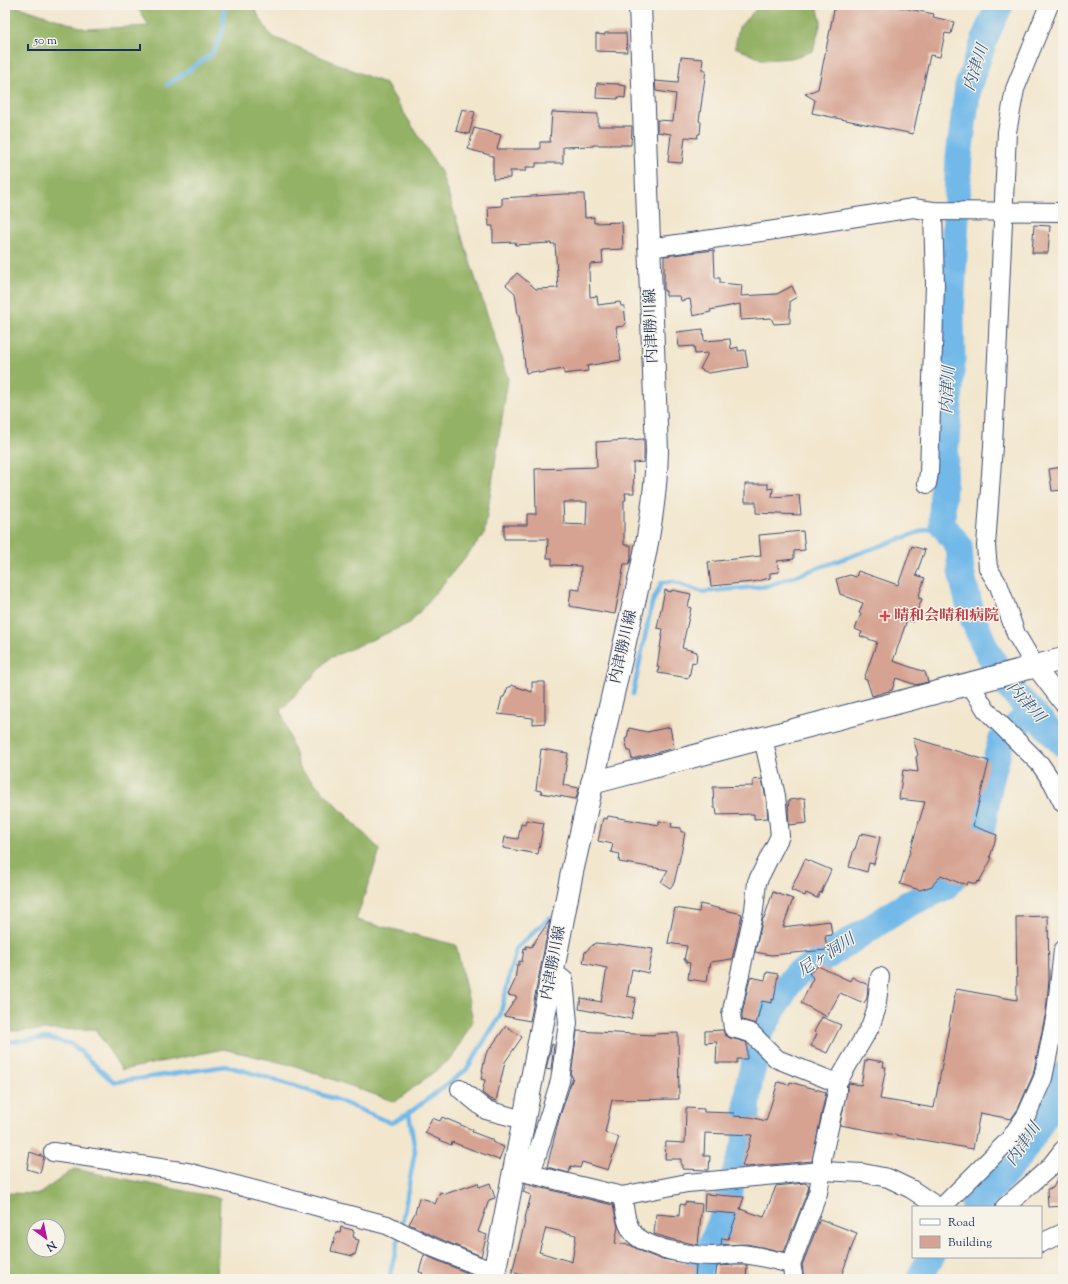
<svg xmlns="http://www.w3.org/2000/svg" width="1068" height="1284" font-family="'Sorts Mill Goudy','Noto Serif JP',serif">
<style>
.forest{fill:#94b266;stroke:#587062;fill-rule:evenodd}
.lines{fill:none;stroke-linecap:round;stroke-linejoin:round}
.stream{stroke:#72b9e9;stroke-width:4.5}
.river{stroke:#72b9e9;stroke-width:27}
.building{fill:#d6a392;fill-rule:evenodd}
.minor-casing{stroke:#3b4a6f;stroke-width:20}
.tertiary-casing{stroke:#3b4a6f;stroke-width:24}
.secondary-casing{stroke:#3b4a6f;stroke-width:24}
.minor{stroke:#fff;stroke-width:18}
.tertiary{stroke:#fff;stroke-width:22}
.secondary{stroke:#fff;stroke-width:22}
.health-dot{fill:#e0444e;stroke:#f7f3e8;stroke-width:1.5}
.labels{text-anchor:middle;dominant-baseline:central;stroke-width:3;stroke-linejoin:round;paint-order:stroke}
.street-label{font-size:15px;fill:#1b2f5e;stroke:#f7f3e8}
.health-label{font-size:15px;font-weight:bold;fill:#be3a42;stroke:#f7f3e8;text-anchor:start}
.water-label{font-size:16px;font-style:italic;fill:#355888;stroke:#f7f3e8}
</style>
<rect width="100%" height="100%" fill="#f7f3e8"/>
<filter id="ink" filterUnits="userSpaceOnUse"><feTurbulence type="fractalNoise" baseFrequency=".025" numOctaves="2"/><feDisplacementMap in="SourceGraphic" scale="8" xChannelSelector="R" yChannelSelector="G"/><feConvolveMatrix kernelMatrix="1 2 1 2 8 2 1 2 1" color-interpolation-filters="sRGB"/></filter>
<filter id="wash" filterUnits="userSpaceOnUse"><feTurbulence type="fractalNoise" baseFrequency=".012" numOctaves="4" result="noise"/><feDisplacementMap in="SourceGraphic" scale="16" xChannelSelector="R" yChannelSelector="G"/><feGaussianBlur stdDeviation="0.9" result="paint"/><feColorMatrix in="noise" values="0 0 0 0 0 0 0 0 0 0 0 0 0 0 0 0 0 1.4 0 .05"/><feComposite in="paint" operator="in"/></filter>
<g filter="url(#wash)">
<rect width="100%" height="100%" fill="#f2e6cd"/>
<g class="forest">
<polygon points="5,5 13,5 86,29 149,26 136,5 252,5 271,36 386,84 441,172 508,379 484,535 410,623 330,658 281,710 299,767 380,850 356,920 456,945 473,1020 452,1058 395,1102 296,1066 223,1049 122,1070 95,1029 5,1031"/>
<polygon points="760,5 817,5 821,22 813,51 792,58 763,60 735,47 739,27"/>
<path d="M74,1169L220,1198L217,1279H5V1193L39,1194ZM34,1226H58V1250H34Z"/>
</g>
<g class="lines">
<g class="stream">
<polyline points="167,85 212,54 223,30 224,5"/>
<polyline points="633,694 652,603 662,582 674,582 702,592 767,586 942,524"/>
<polyline points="5,1042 47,1038 72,1044 109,1078 115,1082 227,1066 259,1075 335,1099 391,1123 409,1113"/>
<polyline points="401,1229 415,1151 409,1113 466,1070 500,1016 516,949 550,917"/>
<polyline points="389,1279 399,1236"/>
</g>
<g class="river">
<polyline points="1000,5 988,30 968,86 959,156 951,315 952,361 943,484 942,524 959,546 961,572 972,616 985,647 1009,688 1063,744"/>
<path d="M974,1207C990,1190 1007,1173 1021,1154C1038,1130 1052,1103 1063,1075"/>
<polyline points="696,1279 699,1267 713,1241 724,1214 731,1185 745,1144 749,1083 754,1063 754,1042 789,983 797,974 812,966 906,905 945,887 958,872 982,828 990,782 1001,741 1031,712"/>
<polyline points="919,1279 931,1257"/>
</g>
</g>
<g id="blocks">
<g class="building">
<polygon points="835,5 889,5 934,14 933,17 954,22 951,34 945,33 940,57 930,55 913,134 812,113 815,100 805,94 818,89"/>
<polygon points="605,33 626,33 627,52 596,51 596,34 605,35"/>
<polygon points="681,57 703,59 702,70 706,70 699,121 701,122 700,134 698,134 697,138 685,137 682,163 668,162 671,134 657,132 657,120 673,121 676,94 656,91 655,81 678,83"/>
<polygon points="597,83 619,84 619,85 626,86 625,98 618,97 618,99 596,98"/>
<polygon points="462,109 475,112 469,134 456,131"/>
<polygon points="552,112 598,114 598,126 632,126 631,145 593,145 593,146 563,147 563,163 536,163 536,167 526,167 526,171 510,171 510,178 493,179 493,156 468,149 474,128 501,135 497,149 540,149 540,142 550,142"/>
<polygon points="565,194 584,194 585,218 594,217 594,223 622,222 623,249 602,250 603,263 590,264 590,269 589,269 590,297 597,296 598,305 620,302 621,306 624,306 626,324 624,324 624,326 616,327 621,360 587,366 588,371 564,374 564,369 538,373 538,371 526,373 519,315 518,315 515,293 506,285 517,273 536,289 558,288 555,244 551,244 551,243 515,245 516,242 493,243 493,226 489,226 488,207 502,206 502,198"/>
<polygon points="1034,225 1050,226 1048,253 1032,253"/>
<polygon points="714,250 715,278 720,278 720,283 742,285 741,296 777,294 792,286 797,297 790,301 790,323 774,324 771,318 741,320 740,304 710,310 711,312 693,316 690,299 681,301 680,296 666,296 666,291 664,291 664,256"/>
<polygon points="703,329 704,341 730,339 731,349 738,347 738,351 745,350 748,367 708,373 700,369 708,353 695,354 694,346 679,347 677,332"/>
<path d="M644,439V462L633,463L634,493H625L626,500H624V545H631V559L629,564H624L615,614L569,606L571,589L580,590L581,566L552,565V558H547L548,539H504V525H527V514H536L535,469L597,467L596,442ZM563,502H587L586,525L564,524Z"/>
<polygon points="1063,467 1063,490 1052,491 1049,469"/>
<polygon points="745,484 768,484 768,489 773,488 772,497 799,495 801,515 756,513 756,502 745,502"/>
<polygon points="803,531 805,550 794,551 794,559 777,561 779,572 770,573 770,578 753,582 711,586 708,562 761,556 759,535"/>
<polygon points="912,546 925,550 916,575 925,578 918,598 922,599 913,622 907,620 893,661 925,672 928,682 916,685 896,678 892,690 872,696 867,680 864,679 877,642 860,636 862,632 855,629 861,614 859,613 863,603 840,594 836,579 850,575 856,577 858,571 898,585"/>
<polygon points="665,590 671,592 672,590 691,594 688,607 691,608 682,648 697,652 696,663 692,662 689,678 658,673 659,667 657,667 663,629 657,628"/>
<polygon points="532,682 545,682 545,723 533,724 533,718 498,714 502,697 504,697 508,687 511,687 511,685 532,692"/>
<polygon points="670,727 674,748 632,759 630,751 628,751 625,739 627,738 629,728 647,732"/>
<polygon points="913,738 989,761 973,826 997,835 990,857 992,858 979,882 978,881 976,884 968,882 967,885 963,883 962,884 941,875 932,886 920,890 900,884 925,802 899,799 903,770 918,772 916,757 918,755"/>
<polygon points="541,749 568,753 563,785 579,788 576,799 541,793 542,791 536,790"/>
<polygon points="762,779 766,798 768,818 754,819 754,814 717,815 716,808 714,808 713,787 753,786 753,780"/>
<polygon points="805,798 807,823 789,825 788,812 789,800"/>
<polygon points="608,816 659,825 659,821 672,823 671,827 681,828 681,832 685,832 682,849 674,883 670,888 661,882 668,870 619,862 620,854 611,852 613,844 598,841 603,818 607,819"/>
<polygon points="526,820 544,823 538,854 503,848 505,837 518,839 521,824 525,825"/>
<polygon points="862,833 880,837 874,864 869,863 867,872 849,867 854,849 855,849 860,834 862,835"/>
<polygon points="805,859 831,870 821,893 820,892 817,898 806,893 805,896 791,890"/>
<polygon points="773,892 793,899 783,927 830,921 832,935 825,936 827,950 771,955 755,952 763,918 764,918"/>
<polygon points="700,904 742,914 732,959 711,962 710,967 709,967 707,982 688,979 690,963 686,962 686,960 684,960 687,946 668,943 675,908 699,912"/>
<polygon points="1048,916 1049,980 1046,1012 1033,1075 1018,1109 1011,1119 980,1113 973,1149 840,1125 848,1085 849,1083 861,1085 865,1061 867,1061 867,1059 884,1062 883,1067 886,1067 880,1099 934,1108 956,989 1017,1000 1016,917"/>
<polygon points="550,920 530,1021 504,1016 517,997 508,995 515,980 517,965 519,965 519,961 522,962 524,948 526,949 526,946 531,947"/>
<polygon points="595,943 618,945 618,944 653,949 648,973 632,969 627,996 636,998 631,1019 579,1009 581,998 601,1002 607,968 583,963 585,952"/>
<polygon points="818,966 850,981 852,977 868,985 867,998 864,1003 840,993 827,1017 801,1003 813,978 809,973"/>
<polygon points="767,972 778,974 774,1000 772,999 772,1003 762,1001 756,1024 742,1020 742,1015 750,977 765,980"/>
<polygon points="822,1017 841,1025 827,1053 811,1046 817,1034 814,1032"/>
<polygon points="506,1026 522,1037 505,1062 496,1101 490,1099 482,1093 485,1080 481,1079 483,1071 482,1071 486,1054"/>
<polygon points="723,1030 725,1035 730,1038 746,1042 747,1044 747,1059 737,1059 737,1063 716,1063 717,1042 705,1043 705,1031"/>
<polygon points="577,1031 654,1035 654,1034 678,1033 679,1099 612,1100 605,1133 619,1137 608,1170 582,1162 580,1168 571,1166 569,1173 547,1167 559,1119 573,1077 571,1076"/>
<polygon points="552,1044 554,1045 551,1070 546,1069"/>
<polygon points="778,1082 789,1085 790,1082 826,1092 812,1161 747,1167 742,1166 752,1135 705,1133 704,1156 710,1156 709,1170 683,1169 683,1165 681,1164 681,1159 665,1159 666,1142 685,1143 686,1108 704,1109 704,1112 734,1113 733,1116 750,1117 766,1121"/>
<polygon points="442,1117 473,1130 472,1132 493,1140 492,1142 504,1147 499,1160 452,1142 451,1145 425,1133 432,1118 440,1121"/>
<polygon points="30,1152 44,1157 40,1173 27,1169"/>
<polygon points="1063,1167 1063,1206 1048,1207 1047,1189 1053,1188"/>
<polygon points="478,1183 479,1187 490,1183 495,1198 489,1200 478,1232 487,1235 481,1256 438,1238 409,1224 415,1213 419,1198 428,1200 435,1204 440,1192 445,1194"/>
<polygon points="804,1183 809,1185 808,1190 784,1252 747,1244 721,1245 722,1238 728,1239 737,1214 704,1211 705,1194 744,1197 740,1209 764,1217 776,1186"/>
<path d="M526,1184L613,1205L618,1227L615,1243L630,1245L645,1253L657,1258L696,1265L695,1279H536L512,1272L525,1222H524L531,1195L523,1192ZM546,1228L576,1235L572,1262L539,1252Z"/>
<polygon points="685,1202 702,1204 698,1245 674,1240 654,1234 656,1214 679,1216 680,1204 685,1205"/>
<polygon points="820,1219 857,1233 840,1279 804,1279 802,1265"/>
<polygon points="341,1227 353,1230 353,1232 354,1232 353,1237 356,1238 355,1239 359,1240 355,1255 353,1254 353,1256 331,1251 336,1232 340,1233"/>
<polygon points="424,1255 475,1276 475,1279 436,1279 422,1275 423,1273 419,1272"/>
<polygon points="737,1265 747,1265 746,1279 715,1279 717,1266"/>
</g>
</g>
</g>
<g filter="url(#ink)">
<use href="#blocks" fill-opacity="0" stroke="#3b4a6f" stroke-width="1"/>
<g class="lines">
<g class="minor-casing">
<g id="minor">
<polyline points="1049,5 1015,89 1007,132 993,446 986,546 988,568 999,586 1016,634 1035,666 1063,703"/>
<polyline points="649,248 775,230 913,208 933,211 1063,212"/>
<polyline points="927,484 929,473 935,284 933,211"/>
<polyline points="970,684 986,710 1040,764 1053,783 1063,803"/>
<polyline points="763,738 776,796 780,836 757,882 754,910 731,1015 733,1028 751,1033 777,1059 837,1083"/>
<polyline points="460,1089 486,1110 524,1120"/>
<polyline points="53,1152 187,1172 387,1225 434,1248 494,1272"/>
<polyline points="514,1170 622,1196 687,1183 822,1171 863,1173 888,1178 911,1189 938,1207"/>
<polyline points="531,1174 560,1081 568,1023 564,980 553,972"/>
<path d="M622,1196C625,1209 625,1224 634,1234C648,1249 693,1256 712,1256C721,1256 731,1254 740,1254C757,1255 774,1260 791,1264L794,1279"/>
<polyline points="942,1207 1009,1140 1027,1114 1043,1078 1056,1014 1063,950"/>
<polyline points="1005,1207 1049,1168 1063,1150"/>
<polyline points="1041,1243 1063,1233"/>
<polyline points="791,1264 818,1193 822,1171 822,1159 837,1092 837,1083 870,1027 876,1010 880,977"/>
</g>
</g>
<g class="tertiary-casing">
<polyline id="tertiary" points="592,783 1063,659"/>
</g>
<g class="secondary-casing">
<path id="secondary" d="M493,1279L572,872L641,572C650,532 656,492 657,451L640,5"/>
</g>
<use href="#minor" class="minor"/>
<use href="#tertiary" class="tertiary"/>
<use href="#secondary" class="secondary"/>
</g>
</g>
<path class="health-dot" d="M883 610h4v4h4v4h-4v4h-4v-4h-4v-4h4z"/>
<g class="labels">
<g class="street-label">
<text transform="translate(652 326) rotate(-92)">内津勝川線</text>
<text transform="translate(624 647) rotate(-77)">内津勝川線</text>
<text transform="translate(554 963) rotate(-79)">内津勝川線</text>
</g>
<g class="health-label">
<text x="894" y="616">晴和会晴和病院</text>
</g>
<g class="water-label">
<text transform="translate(977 68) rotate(-72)">内津川</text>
<text transform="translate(949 390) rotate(-87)">内津川</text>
<text transform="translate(1025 703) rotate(48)">内津川</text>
<text transform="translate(827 956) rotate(-33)">尼ヶ洞川</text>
<text transform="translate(1024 1145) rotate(-56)">内津川</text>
</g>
</g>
<rect width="1068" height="1284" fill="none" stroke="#f7f3e8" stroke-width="20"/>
<rect x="912" y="1206" width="130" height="52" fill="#f7f3e8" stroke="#9fa5b1"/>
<rect x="920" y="1219" width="20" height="6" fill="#ffffff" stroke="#9fa5b1"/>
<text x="948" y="1226" font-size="12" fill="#1b2f5e">Road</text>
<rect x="920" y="1236" width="20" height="12" fill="#d6a392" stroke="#9fa5b1"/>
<text x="948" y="1246" font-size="12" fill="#1b2f5e">Building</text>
<g transform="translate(46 1238) rotate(147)"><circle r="19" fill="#f7f3e8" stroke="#9fa5b1"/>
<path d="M0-3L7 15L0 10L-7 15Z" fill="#b5179e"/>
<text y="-6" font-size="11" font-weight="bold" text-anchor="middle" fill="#1b2f5e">N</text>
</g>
<path d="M28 44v6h112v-6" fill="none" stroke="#1b2f5e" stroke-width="2"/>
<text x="34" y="44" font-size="12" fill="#1b2f5e" stroke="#f7f3e8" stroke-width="3" paint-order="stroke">50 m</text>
</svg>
